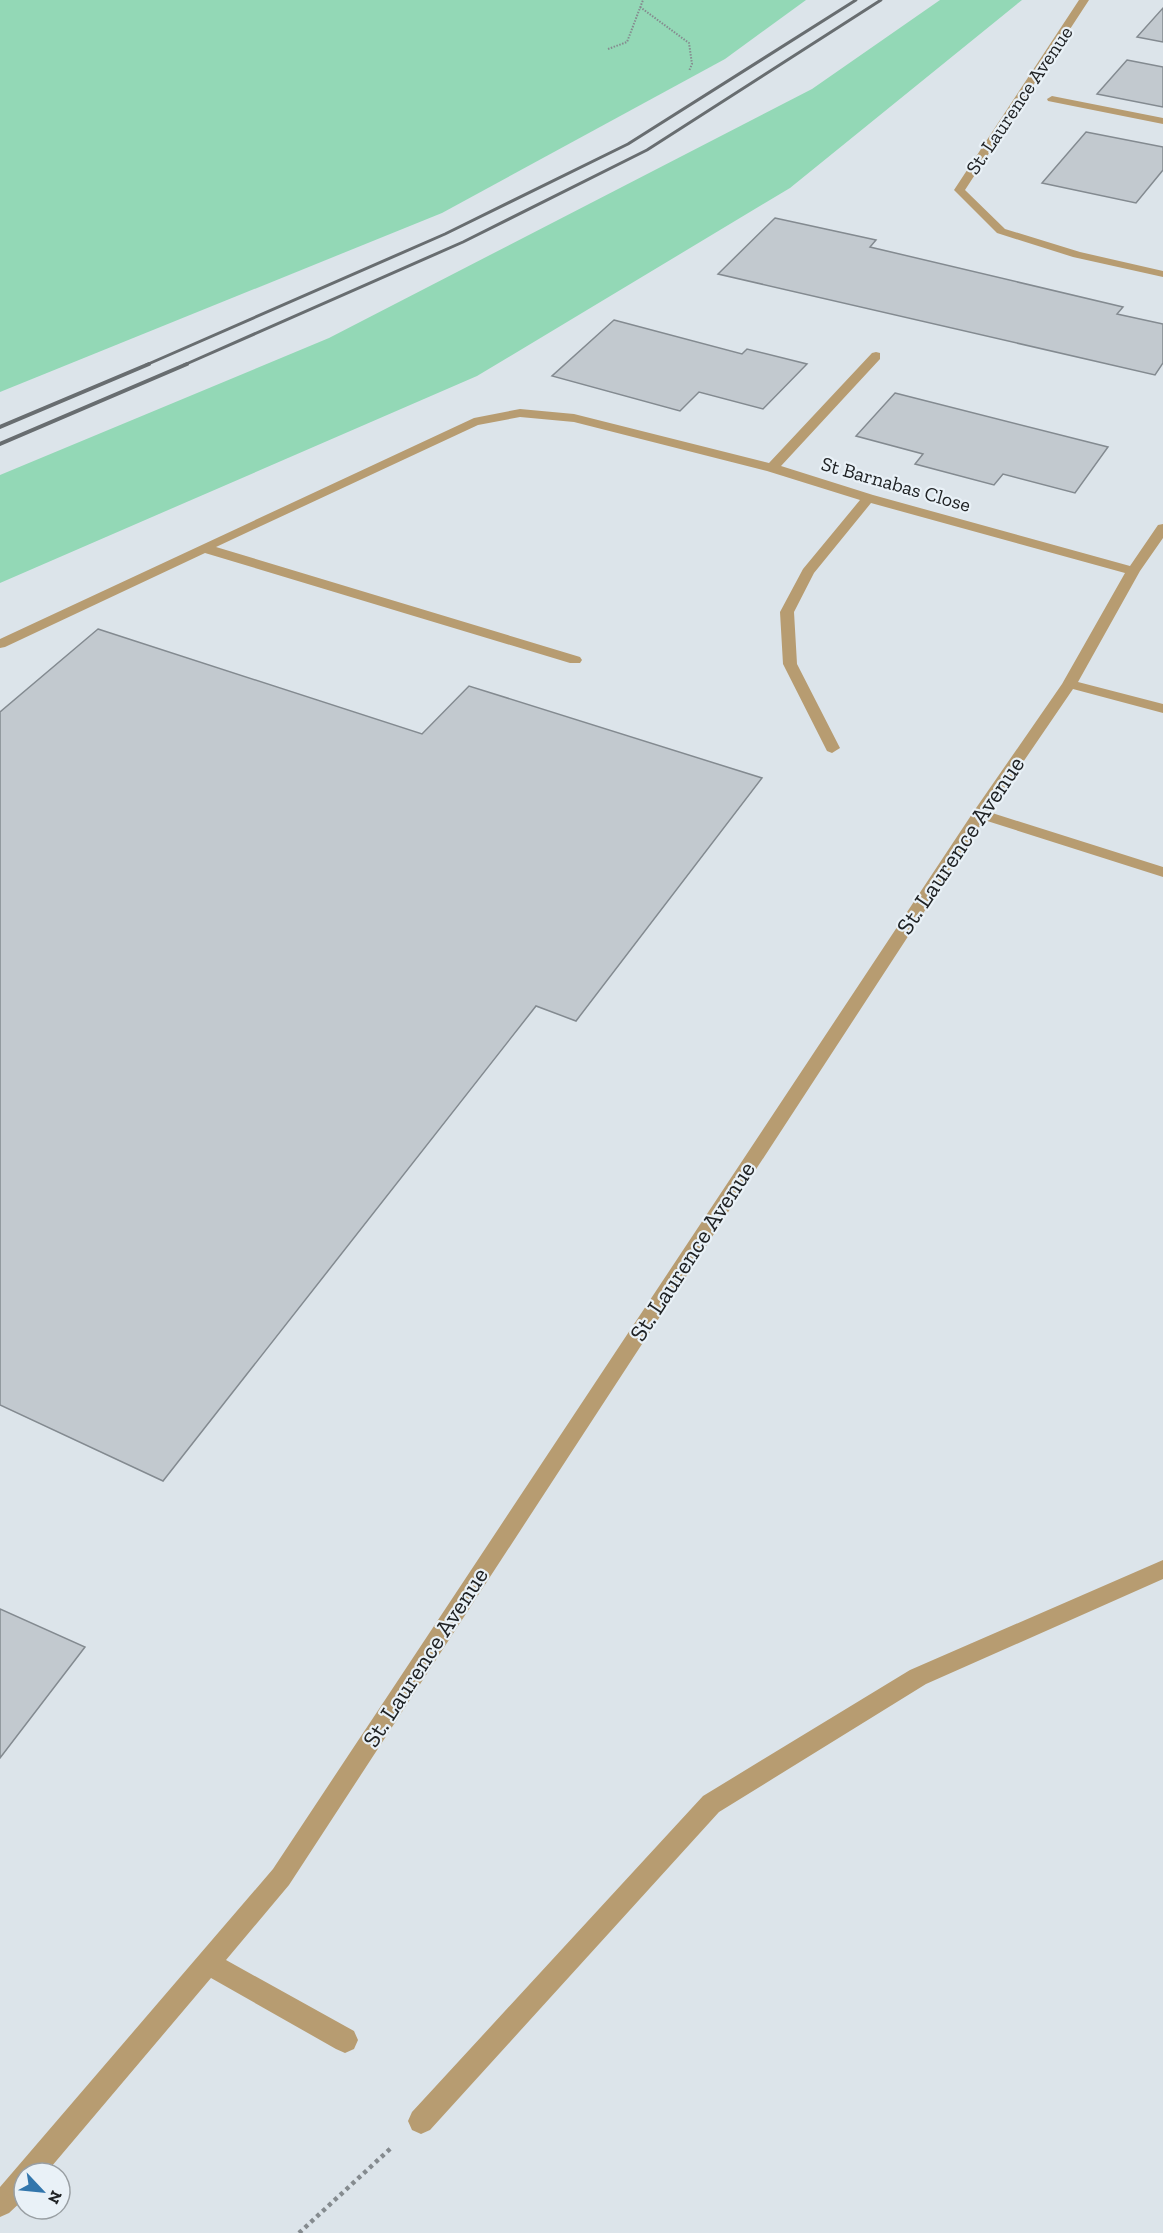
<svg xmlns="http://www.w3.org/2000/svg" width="1163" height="2233" font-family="'Zilla Slab',serif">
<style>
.green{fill:#93d8b6}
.building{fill:#c2c9cf;stroke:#838a90;stroke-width:1.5}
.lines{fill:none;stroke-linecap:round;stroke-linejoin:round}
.path-far1{stroke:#858b8f;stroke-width:2;stroke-dasharray:1.5 1.5;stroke-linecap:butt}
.path{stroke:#858b8f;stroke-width:4.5;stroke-dasharray:4 4;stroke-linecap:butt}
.minor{fill:#b79c71;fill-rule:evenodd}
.rail-far1{stroke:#686d70;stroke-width:3}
.rail{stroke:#686d70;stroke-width:4}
.labels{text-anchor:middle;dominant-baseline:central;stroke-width:4.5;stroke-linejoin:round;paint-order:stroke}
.far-street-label{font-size:20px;fill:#202325;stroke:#e9f1f7}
.street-label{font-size:24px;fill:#202325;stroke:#e9f1f7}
</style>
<rect width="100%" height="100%" fill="#dce4ea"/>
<g class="green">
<polygon points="0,0 806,0 725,59 442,213 0,392"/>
<polygon points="940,0 1022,0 790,188 477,376 0,583 0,475 329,338 812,89"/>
</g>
<g class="building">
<polygon points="1163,8 1163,42 1137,37"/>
<polygon points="1127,60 1163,67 1163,107 1097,94"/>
<polygon points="1086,132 1163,147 1163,170 1136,203 1042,183"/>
<polygon points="775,218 876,240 870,247 1123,307 1117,314 1163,324 1163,363 1155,375 718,274"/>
<polygon points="614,320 742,354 747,349 807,364 763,409 699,392 680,411 552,376"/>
<polygon points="895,393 1108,447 1075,493 1003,474 994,485 915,464 923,454 856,436"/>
<polygon points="98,629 422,734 469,686 762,778 576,1021 536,1006 163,1481 0,1405 0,712"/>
<polygon points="0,1609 85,1647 0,1758"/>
</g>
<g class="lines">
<g class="path-far1">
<polyline points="640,7 689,43 692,64 689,71"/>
<polyline points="608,49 627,42 643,0"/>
</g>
<polyline class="path" points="299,2233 391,2148"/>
<g class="minor">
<polygon points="1079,0 1089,0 965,190 1005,229 1080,252 1163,271 1163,277 1073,257 997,233 954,190"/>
<polygon points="1052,96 1163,118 1163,124 1048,101 1047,99"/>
<polygon points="876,352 880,353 880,359 781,466 873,495 1130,566 1158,525 1163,524 1163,538 1140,571 1078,682 1163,704 1163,713 1073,689 989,812 1163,867 1163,877 984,820 289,1885 226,1960 354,2031 358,2040 354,2049 345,2053 336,2049 211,1978 46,2173 24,2173 24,2199 9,2213 0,2217 0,2187 273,1869 974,811 1062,684 1125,573 871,503 814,573 794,612 797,664 840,748 832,753 827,751 783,664 780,612 803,569 860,500 767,471 574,422 520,417 478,425 216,547 580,657 582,660 580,663 570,663 205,553 5,647 0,648 0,639 474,418 520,409 574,414 769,463 872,353"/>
<polygon points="1163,1560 1163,1579 926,1684 719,1812 430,2130 421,2134 412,2130 408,2121 412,2112 703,1796 910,1670"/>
</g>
<g class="rail-far1">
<polyline points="146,365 445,234 628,144 856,0"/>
<polyline points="184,365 463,242 647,150 881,0"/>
</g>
<g class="rail">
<polyline points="0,427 149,364"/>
<polyline points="0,444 187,364"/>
</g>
</g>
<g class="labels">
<g class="far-street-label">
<text transform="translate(1019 100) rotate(-56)">St. Laurence Avenue</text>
<text transform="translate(896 484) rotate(16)">St Barnabas Close</text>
</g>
<g class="street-label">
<text transform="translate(960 845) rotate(-56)">St. Laurence Avenue</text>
<text transform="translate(692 1251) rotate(-57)">St. Laurence Avenue</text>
<text transform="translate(425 1657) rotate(-57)">St. Laurence Avenue</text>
</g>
</g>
<g transform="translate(42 2191) rotate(116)"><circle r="28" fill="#e9f1f7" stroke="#999fa3" stroke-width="1.5"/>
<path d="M0-4.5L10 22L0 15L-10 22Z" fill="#3276ac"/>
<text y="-9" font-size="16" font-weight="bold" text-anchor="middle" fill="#202325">N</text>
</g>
</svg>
